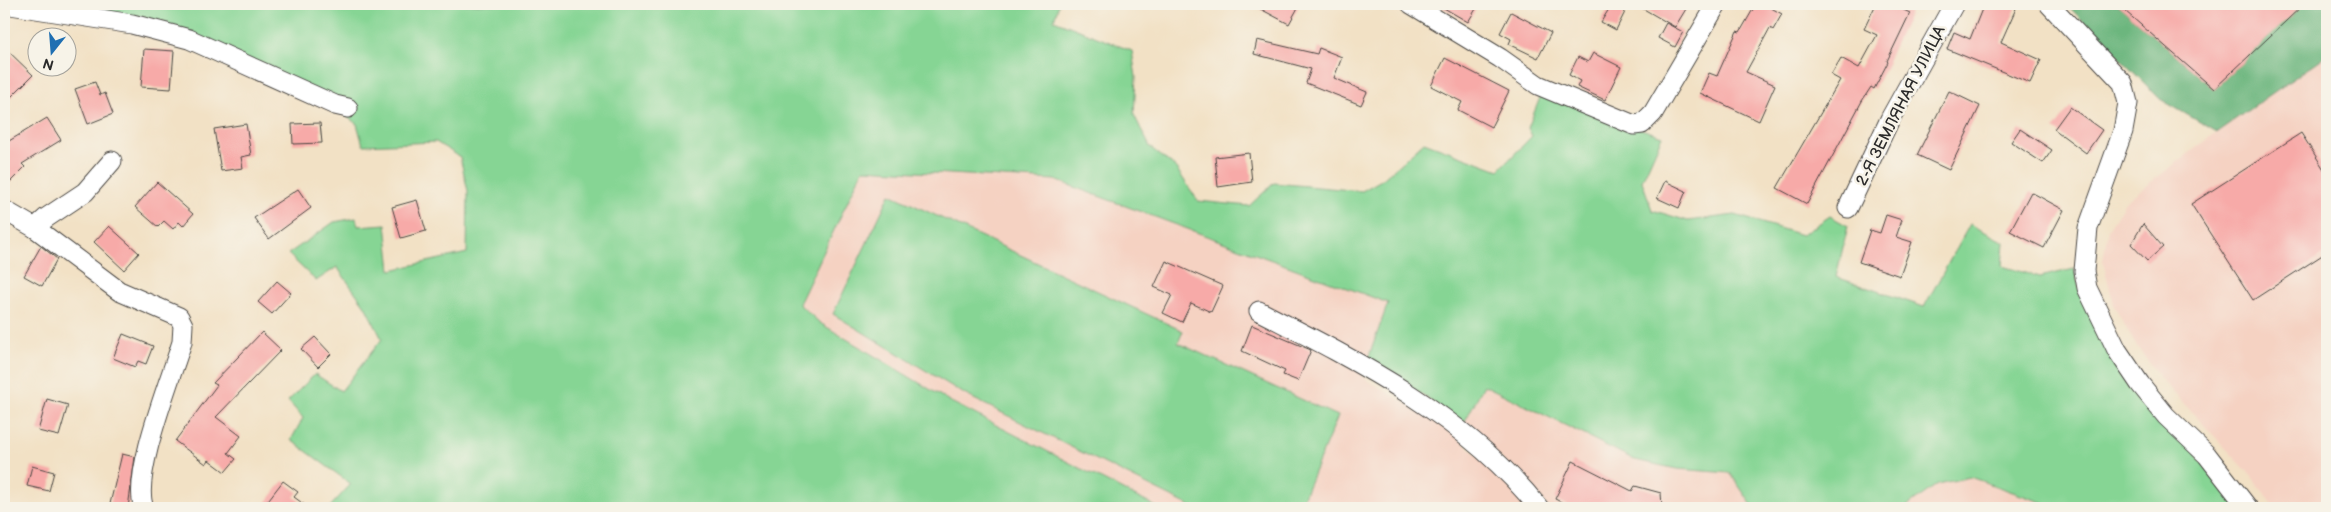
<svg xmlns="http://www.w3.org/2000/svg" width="2331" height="512" font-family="'Balsamiq Sans',sans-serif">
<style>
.built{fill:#f5d2c2}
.green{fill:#86d594;stroke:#588060}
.forest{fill:#6cb67e;stroke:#4c7054}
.building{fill:#f7aaa8}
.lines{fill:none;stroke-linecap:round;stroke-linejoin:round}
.street-casing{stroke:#494642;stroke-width:21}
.street{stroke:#fff;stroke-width:19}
.labels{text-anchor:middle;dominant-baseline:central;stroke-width:5;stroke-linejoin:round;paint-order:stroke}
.street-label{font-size:16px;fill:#2b2b2b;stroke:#f7f3e8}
</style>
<rect width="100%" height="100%" fill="#f7f3e8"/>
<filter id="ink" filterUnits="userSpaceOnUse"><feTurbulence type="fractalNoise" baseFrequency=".02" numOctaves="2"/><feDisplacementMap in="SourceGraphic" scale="10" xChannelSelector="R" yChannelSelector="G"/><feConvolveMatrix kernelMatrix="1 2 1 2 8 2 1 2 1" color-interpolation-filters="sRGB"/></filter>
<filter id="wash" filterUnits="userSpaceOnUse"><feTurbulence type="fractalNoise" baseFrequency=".0096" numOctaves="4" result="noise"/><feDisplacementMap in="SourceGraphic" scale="20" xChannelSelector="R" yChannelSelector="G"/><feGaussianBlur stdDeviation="1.12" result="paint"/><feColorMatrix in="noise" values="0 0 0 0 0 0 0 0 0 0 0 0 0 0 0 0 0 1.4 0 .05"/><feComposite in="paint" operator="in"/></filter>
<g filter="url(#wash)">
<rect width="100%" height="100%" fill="#f2e1c5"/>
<g class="built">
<polygon points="2327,55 2327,508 2276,508 2248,472 2159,377 2134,342 2114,305 2103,262 2108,229 2126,201 2217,132"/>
<polygon points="862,169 1054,180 1388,303 1362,377 1453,432 1531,508 1158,508 951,402 820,323 799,304"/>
<polygon points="1483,385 1635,460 1677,469 1730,473 1754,508 1549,508 1536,492 1464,423"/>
<polygon points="1970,477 2058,508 1905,508 1938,484"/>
</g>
<g class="green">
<polygon points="58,4 1059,4 1054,20 1132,51 1136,77 1134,115 1150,147 1176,168 1198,201 1249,206 1274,183 1362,191 1383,179 1424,142 1499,170 1532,136 1528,128 1541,95 1662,136 1642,181 1652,210 1688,221 1735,215 1802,235 1830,216 1848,226 1836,277 1924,307 1970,224 2004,242 2002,266 2040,277 2074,269 2081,294 2201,461 2241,508 2058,508 1970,477 1938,484 1905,508 1754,508 1730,473 1677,469 1635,460 1484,385 1464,423 1368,359 1388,303 1055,180 863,169 799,304 820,323 951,402 1158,508 329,508 351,484 291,440 303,418 288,401 315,374 341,391 382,339 365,306 337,267 316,281 288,254 334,222 356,218 358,226 386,224 391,270 467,253 468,191 460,157 436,142 363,145 357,124 346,116 334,97"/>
<polygon points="890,194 1183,331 1178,343 1338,416 1299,508 1194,508 966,395 833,314"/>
</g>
<polygon class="forest" points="2066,4 2117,4 2214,89 2302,5 2300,4 2327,4 2327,55 2217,132 2160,99"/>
<g id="blocks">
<g class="building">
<polygon points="1251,4 1300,4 1289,24"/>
<polygon points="1437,4 1479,4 1468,22"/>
<polygon points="1612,4 1629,4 1616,30 1601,22"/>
<polygon points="1635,4 1689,4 1675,27"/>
<polygon points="1756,4 1764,4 1782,14 1773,30 1770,28 1746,72 1775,85 1759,121 1700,93 1709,73 1717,76 1737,31 1740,32"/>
<polygon points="1876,4 1891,4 1910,13 1887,61 1888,62 1874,89 1871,87 1862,101 1807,204 1777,188 1840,80 1831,75 1841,58 1859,68 1877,35 1864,29"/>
<polygon points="1984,4 2018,4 2001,42 2041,60 2030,83 1947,49 1954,32 1970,39"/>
<polygon points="2117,4 2304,4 2214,89"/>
<polygon points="1511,12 1551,33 1538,58 1509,44 1511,39 1500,33"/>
<polygon points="1666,23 1683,32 1675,47 1658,38"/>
<polygon points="1257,40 1317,54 1319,48 1342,57 1334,78 1367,92 1361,105 1306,83 1311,69 1254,54"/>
<polygon points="4,47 33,75 4,104"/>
<polygon points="144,49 174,51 171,89 141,87"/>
<polygon points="1593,53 1621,67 1605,100 1577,87 1580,81 1569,75 1578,57 1588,62"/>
<polygon points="1445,58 1509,91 1491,127 1458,110 1462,102 1431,86"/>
<polygon points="95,82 100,95 105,93 113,114 88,124 75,89"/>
<polygon points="1949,91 1980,106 1949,170 1917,155"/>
<polygon points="2070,107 2102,130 2086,153 2054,129"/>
<polygon points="47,118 61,140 22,164 25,167 4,188 4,144"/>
<polygon points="320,123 322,143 293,144 292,124"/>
<polygon points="246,124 251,155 241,157 243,168 221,171 214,129"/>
<polygon points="2020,129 2052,150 2043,163 2011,142"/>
<polygon points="2301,133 2327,174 2327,252 2253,300 2191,204"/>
<polygon points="1249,153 1252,182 1218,187 1215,157"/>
<polygon points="1665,181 1686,191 1679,208 1657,198"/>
<polygon points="157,182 193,214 183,226 179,222 173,229 164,221 158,227 135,207"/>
<polygon points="298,189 311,208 269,239 254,218"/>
<polygon points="2031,192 2064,210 2044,248 2010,231"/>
<polygon points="417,200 426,231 401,238 392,207"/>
<polygon points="1886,215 1902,220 1896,237 1912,242 1900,276 1859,262 1870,230 1880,233"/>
<polygon points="2143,224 2163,247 2147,261 2131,244"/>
<polygon points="109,226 139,253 124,270 94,242"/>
<polygon points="41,246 57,259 42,286 24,276"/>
<polygon points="1166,261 1223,286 1211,312 1191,303 1182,322 1163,313 1172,295 1154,287"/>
<polygon points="277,281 291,293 272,314 258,302"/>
<polygon points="1252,325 1311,350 1298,381 1283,375 1285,371 1242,351"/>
<polygon points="262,332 281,350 216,417 241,436 228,453 236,459 225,472 209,460 206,464 175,441 217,385 213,383"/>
<polygon points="123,334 153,346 146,364 138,361 135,367 113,358"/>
<polygon points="315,337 331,354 318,367 301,349"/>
<polygon points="47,399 68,405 59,436 38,431"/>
<polygon points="122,454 135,457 128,508 109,508"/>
<polygon points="1573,461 1632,491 1635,486 1661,493 1662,506 1666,508 1573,508 1555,499"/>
<polygon points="32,466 54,472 49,491 27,486"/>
<polygon points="283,481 298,492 294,497 309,508 262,508"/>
</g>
</g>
</g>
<g filter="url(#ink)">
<use href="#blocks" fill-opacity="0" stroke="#494642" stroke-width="1"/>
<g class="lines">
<g class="street-casing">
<g id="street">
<polyline points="4,4 132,24 189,39 335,105 348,108"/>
<polyline points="1411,4 1500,58 1538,85 1634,125 1642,124 1653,113 1717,4"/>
<polyline points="2049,4 2123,83 2128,103 2123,131 2088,228 2084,271 2087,288 2117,350 2140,384 2166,416 2207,455 2248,508"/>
<polyline points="1848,208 1891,117 1954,4"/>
<path d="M4,210L35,228L119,291L179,317L183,325L182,342C171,378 131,476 144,508"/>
<polyline points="35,228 46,218 85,192 112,161"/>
<path d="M1259,311C1361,363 1467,417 1539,508"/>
</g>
</g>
<use href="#street" class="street"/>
</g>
</g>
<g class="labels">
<g class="street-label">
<text transform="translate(1901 106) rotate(-63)">2-Я ЗЕМЛЯНАЯ УЛИЦА</text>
</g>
</g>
<rect width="2331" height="512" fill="none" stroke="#f7f3e8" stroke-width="20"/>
<g transform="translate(52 52) rotate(197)"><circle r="24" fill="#f7f3e8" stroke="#a5a39c"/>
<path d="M0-4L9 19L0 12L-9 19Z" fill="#1f6fb2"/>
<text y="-8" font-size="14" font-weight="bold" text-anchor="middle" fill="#2b2b2b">N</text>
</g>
</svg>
